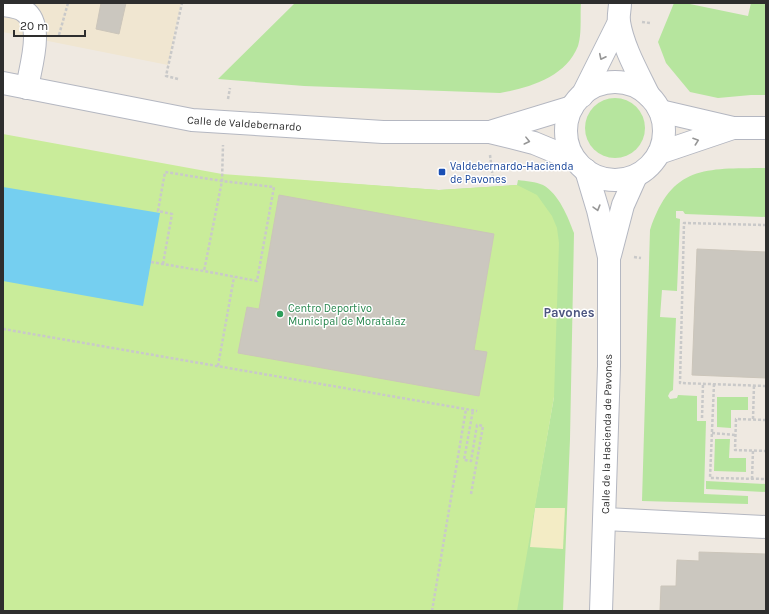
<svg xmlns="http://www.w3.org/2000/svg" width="769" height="614" font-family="Karla,sans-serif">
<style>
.education{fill:#f0e6d1}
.green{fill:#b6e59e}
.sand{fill:#f3ecc5}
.pitch{fill:#c9ec9a}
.water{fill:#75cff0}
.building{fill:#cbc7bf;stroke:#cbc5ba}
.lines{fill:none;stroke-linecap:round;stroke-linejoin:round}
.minor-casing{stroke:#b4b7c1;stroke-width:24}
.path{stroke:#c9c9c9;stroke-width:2.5;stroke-dasharray:3 2;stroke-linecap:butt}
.minor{stroke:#fff;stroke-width:22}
.oneway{stroke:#969696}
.transit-dot{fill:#1a4fb4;stroke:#fff;stroke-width:1.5}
.leisure-dot{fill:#2e9e5b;stroke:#fff;stroke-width:1.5}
.labels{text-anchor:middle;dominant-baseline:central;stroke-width:3;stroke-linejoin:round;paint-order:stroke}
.street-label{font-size:11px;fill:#2e2e2e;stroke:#fff}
.transit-label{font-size:11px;fill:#164399;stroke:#fff;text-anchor:start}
.leisure-label{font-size:11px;fill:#27864d;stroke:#fff;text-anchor:start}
.quarter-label{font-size:13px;font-weight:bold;fill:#4d5680;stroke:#fff}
</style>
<rect width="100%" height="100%" fill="#efe9e1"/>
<polygon class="education" points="3,3 181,3 168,65 3,32"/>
<g class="green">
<path d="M295,3H581C580,16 582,34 578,46C566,77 529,88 500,93L304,86L218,79Z"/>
<polygon points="674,3 685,3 748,16 751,3 766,3 766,95 751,95 718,98 690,92 666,63 658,42"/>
<circle cx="615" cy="128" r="30"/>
<path d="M766,168V217L685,214L683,211H676V218L680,219L677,291L662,290L660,317L676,318L673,390L670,392L668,396L670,399L677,398L678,395L697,396V421H706L704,494L748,496V504L642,501L650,230C672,164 706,169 766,168Z"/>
<path d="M282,179L439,190L517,185L518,180C526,181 536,182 543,185C559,194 568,217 574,233L570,439L563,611H516L554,397V385Z"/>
<polygon points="717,397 748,397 748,410 731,410 731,428 717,427"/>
<polygon points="715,439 730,439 729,458 746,458 746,472 714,471"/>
<polygon points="706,481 766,484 766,492 706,489"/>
</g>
<polygon class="sand" points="535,508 565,508 563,549 530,547"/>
<polygon class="pitch" points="3,134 222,174 439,190 517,185 537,195 552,216 557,228 559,243 554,397 517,611 3,611"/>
<polygon class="water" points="3,187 160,213 143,306 3,281"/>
<g class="building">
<polygon points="101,3 126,3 119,34 96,29"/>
<polygon points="279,195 494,234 474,350 487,352 479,396 238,353 247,307 259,309"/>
<polygon points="697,249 766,252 766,378 692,375"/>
<polygon points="699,552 766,554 766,611 660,611 661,586 676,586 677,560 699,561"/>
</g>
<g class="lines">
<g class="minor-casing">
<g id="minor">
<path d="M620,3C620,9 618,16 619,22C623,47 638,73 649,96"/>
<path d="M3,5C9,6 19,7 24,11C45,24 30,68 27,88"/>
<circle cx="615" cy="131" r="49"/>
<path id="s1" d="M3,83L192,120L383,132H490L534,143L575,160"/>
<polyline points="582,96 619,22"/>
<polyline points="660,111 733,128 766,128"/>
<polyline points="493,131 572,107"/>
<polyline points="659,153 733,128"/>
<polyline points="586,170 598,210 609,257 609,366 601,611"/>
<polyline points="610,255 623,205 636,176"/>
<polyline points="605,519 766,527"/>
</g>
</g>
<g class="path">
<polyline points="642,22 650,23"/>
<polyline points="59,35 68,3"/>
<polyline points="178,79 166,76 182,3"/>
<polyline points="228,99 230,88"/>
<polyline points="490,155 493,179"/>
<polyline points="766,225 684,223 680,383 766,386"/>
<polyline points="634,257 641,258"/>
<polyline points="151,262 204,271 222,181 223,145"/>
<polyline points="163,264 172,214 158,211 165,172 222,181 274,187 257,281 204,271"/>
<polyline points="3,329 477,411"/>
<polyline points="218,366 234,277"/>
<polyline points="714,384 710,478 766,479"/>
<polyline points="702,418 703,384"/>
<polyline points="753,419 754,385"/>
<polyline points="766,420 736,419 735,450 766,451"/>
<polyline points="712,433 735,435"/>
<polyline points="752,479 753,450"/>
<polyline points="471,494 483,426 477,425 471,461 464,460 473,410"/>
<polyline points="432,611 466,409"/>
</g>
<use href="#minor" class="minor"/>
</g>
<defs><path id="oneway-chevron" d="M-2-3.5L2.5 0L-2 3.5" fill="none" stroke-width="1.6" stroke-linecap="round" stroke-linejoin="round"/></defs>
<g class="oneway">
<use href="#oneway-chevron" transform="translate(602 57) rotate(116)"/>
<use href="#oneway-chevron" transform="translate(527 141) rotate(14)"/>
<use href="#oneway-chevron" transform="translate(696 141) rotate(-19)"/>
<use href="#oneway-chevron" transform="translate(597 208) rotate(74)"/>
</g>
<rect class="transit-dot" x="438" y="168" width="8" height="8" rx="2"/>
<circle class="leisure-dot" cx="280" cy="314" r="4"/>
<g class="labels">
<g class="street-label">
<text stroke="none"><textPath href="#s1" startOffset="245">Calle de Valdebernardo</textPath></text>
<text transform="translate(607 434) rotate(-89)">Calle de la Hacienda de Pavones</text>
</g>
<g class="transit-label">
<text x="450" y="166">Valdebernardo-Hacienda<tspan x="450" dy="13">de Pavones</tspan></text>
</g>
<g class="leisure-label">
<text x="288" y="308">Centro Deportivo<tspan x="288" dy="13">Municipal de Moratalaz</tspan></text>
</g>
<g class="quarter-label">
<text x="569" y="312">Pavones</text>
</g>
</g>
<rect width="769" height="614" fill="none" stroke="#2e2e2e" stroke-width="8"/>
<path d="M14 30v6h71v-6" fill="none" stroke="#2e2e2e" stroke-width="2"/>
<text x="20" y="30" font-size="12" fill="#2e2e2e" stroke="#ffffff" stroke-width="3" paint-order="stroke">20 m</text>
</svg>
